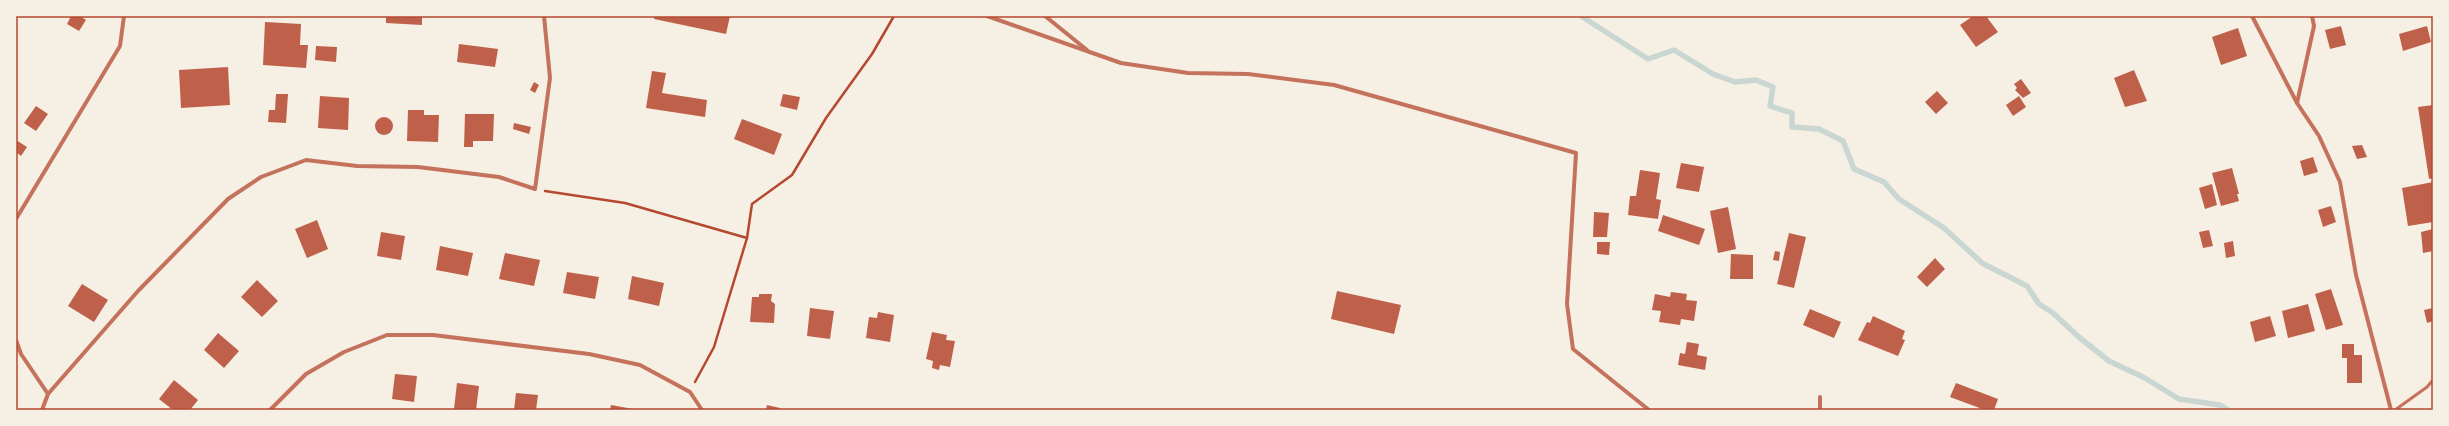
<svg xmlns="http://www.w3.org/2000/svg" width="2449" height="426" font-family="'Noto Sans',sans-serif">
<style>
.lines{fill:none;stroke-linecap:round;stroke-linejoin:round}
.stream{stroke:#c9d6d2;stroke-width:5.5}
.building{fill:#bf614a}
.path{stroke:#b5482f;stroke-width:2.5}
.service{stroke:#c5725c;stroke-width:3}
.minor{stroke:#c5725c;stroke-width:4}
.neatline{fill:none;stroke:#b5482f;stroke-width:1.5}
</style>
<rect width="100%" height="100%" fill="#f6efe4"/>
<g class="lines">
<polyline class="stream" points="1581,16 1648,59 1674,50 1713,74 1735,82 1756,80 1773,87 1770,106 1792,113 1792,127 1819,129 1843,141 1854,169 1884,182 1899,199 1944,228 1982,263 2027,286 2039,304 2053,313 2080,338 2109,361 2143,377 2179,399 2220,405 2228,410"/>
</g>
<g class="building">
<polygon points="71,16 80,16 86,20 79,31 67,24"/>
<polygon points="386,16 422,16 422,25 386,23"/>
<polygon points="655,16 730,16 726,34 654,19"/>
<polygon points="1973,16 1986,16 1998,32 1976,47 1960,25"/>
<polygon points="265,22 301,24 300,45 308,45 306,68 263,65"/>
<polygon points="2341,26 2346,45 2330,49 2325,30"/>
<polygon points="2427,26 2431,42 2403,51 2399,34"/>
<polygon points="2238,28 2247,56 2221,65 2212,37"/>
<polygon points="459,44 498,49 495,67 457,62"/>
<polygon points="316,46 337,47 336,62 315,60"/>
<polygon points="228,67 230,105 181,108 179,70"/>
<polygon points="2134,70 2147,101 2125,107 2114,78"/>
<polygon points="652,71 666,73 662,93 707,100 705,117 646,108"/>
<polygon points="2021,79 2031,93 2023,98 2015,90 2017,88 2014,84"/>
<polygon points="534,82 539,85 535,93 530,90"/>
<polygon points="1937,91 1948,103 1936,114 1925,102"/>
<polygon points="276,94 288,94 286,123 268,122 269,110 275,110"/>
<polygon points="783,94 800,97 797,110 780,106"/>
<polygon points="320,96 349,98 348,130 318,128"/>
<polygon points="2019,96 2026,107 2013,116 2006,105"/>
<polygon points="2433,105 2433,178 2429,179 2418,107"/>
<polygon points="36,106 48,114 36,131 24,123"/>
<polygon points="408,110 424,110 424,115 439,115 438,142 407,141"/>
<polygon points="465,114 494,114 493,141 473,141 473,147 464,147"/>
<circle cx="384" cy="126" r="9"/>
<polygon points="742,119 782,134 774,155 734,139"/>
<polygon points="514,123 531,127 529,134 513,129"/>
<polygon points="16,140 27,147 21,156 16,152"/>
<polygon points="2362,145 2367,157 2357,159 2352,146"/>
<polygon points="2313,157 2318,172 2304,176 2300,161"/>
<polygon points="1681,163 1704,167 1699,192 1676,188"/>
<polygon points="2232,168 2239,194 2237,194 2239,201 2221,206 2212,173"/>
<polygon points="1640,170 1660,173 1656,199 1661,200 1658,219 1628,215 1630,196 1636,196"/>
<polygon points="2433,182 2433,222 2408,226 2402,188"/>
<polygon points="2212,184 2217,205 2205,209 2199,188"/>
<polygon points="2331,206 2336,222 2323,227 2318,210"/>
<polygon points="1728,207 1736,249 1718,253 1710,211"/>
<polygon points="1594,212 1609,213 1607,237 1593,237"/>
<polygon points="1663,215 1705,229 1699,245 1658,231"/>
<polygon points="317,220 328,249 307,258 295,229"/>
<polygon points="2433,229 2433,251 2423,253 2421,232"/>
<polygon points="2209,230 2213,246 2203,248 2199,232"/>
<polygon points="381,232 405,236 401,260 377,256"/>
<polygon points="1789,233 1806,237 1794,288 1777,284"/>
<polygon points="2233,241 2235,256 2226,258 2224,243"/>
<polygon points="1597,242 1610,242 1609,255 1597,254"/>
<polygon points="440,246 473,253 468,276 436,270"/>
<polygon points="1775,251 1780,252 1779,261 1773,260"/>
<polygon points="505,253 540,260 534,286 499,279"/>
<polygon points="1731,254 1753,255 1753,279 1730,279"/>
<polygon points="1935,258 1945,269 1927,287 1917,277"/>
<polygon points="567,272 599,277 595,299 563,293"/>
<polygon points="632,276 664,283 659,306 628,299"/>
<polygon points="257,280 278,301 262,317 241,297"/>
<polygon points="82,284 108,300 94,322 68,306"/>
<polygon points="2331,289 2343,325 2326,330 2315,294"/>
<polygon points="1337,291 1401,305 1394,334 1331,319"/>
<polygon points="1671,292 1687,294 1686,300 1697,301 1694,321 1681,319 1680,325 1659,322 1661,311 1652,310 1655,294 1670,297"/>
<polygon points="759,294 772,294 771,301 775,304 774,323 750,322 752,297 759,297"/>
<polygon points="2308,304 2315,331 2288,338 2282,311"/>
<polygon points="810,308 834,311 830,339 807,336"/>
<polygon points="2433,308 2433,321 2427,323 2424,310"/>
<polygon points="1810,309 1841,322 1834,338 1803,325"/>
<polygon points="878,312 894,315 890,342 866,338 869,317 877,318"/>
<polygon points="1873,316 1905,331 1902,339 1905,340 1898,356 1858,340 1867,322 1870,323"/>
<polygon points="2270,316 2276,336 2255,342 2250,322"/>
<polygon points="932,332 947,335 946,340 955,341 950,367 940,365 939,370 932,368 933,361 926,359"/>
<polygon points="218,333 239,351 224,368 204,350"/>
<polygon points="1687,342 1699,344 1697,355 1707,357 1705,370 1678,365 1680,353 1685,354"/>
<polygon points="2342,344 2354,344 2354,355 2362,355 2362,383 2347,383 2347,358 2342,358"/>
<polygon points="395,374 417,376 414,402 392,399"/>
<polygon points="174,380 198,400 190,410 173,410 159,399"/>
<polygon points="457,383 479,386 476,410 454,409"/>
<polygon points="1956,383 1998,399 1994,410 1985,410 1950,397"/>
<polygon points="516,393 538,395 536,410 514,410"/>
<polygon points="611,405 633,409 633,410 610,410"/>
<polygon points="767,405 780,408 780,410 766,410"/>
</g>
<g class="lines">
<g class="path">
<polyline points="545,191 625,203 747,238"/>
<polyline points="695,382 714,347 747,238 752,204 792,175 826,118 872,54 894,16"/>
</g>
<polyline class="service" points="2395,410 2427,387 2433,380"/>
<g class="minor">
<polyline points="987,16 1121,63 1188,73 1248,74 1334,85 1576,153 1567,304 1573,349 1649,410"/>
<polyline points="1045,16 1087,50"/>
<polyline points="2252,16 2297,103 2319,136 2340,182 2356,275 2391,410"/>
<polyline points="2297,103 2314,26 2312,16"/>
<polyline points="16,219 120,46 124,16"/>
<polyline points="16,340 21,354 48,394"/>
<polyline points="42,410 48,394 138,291 228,199 261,177 306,160 357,166 418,167 499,177 535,189 550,78 544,16"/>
<polyline points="270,410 306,374 344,352 387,335 433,335 589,354 640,365 690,392 702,410"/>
<polyline points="1820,410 1820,397"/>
</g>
</g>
<rect width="2449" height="426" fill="none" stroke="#f6efe4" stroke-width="34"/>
<rect x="17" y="17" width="2415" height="392" class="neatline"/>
</svg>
